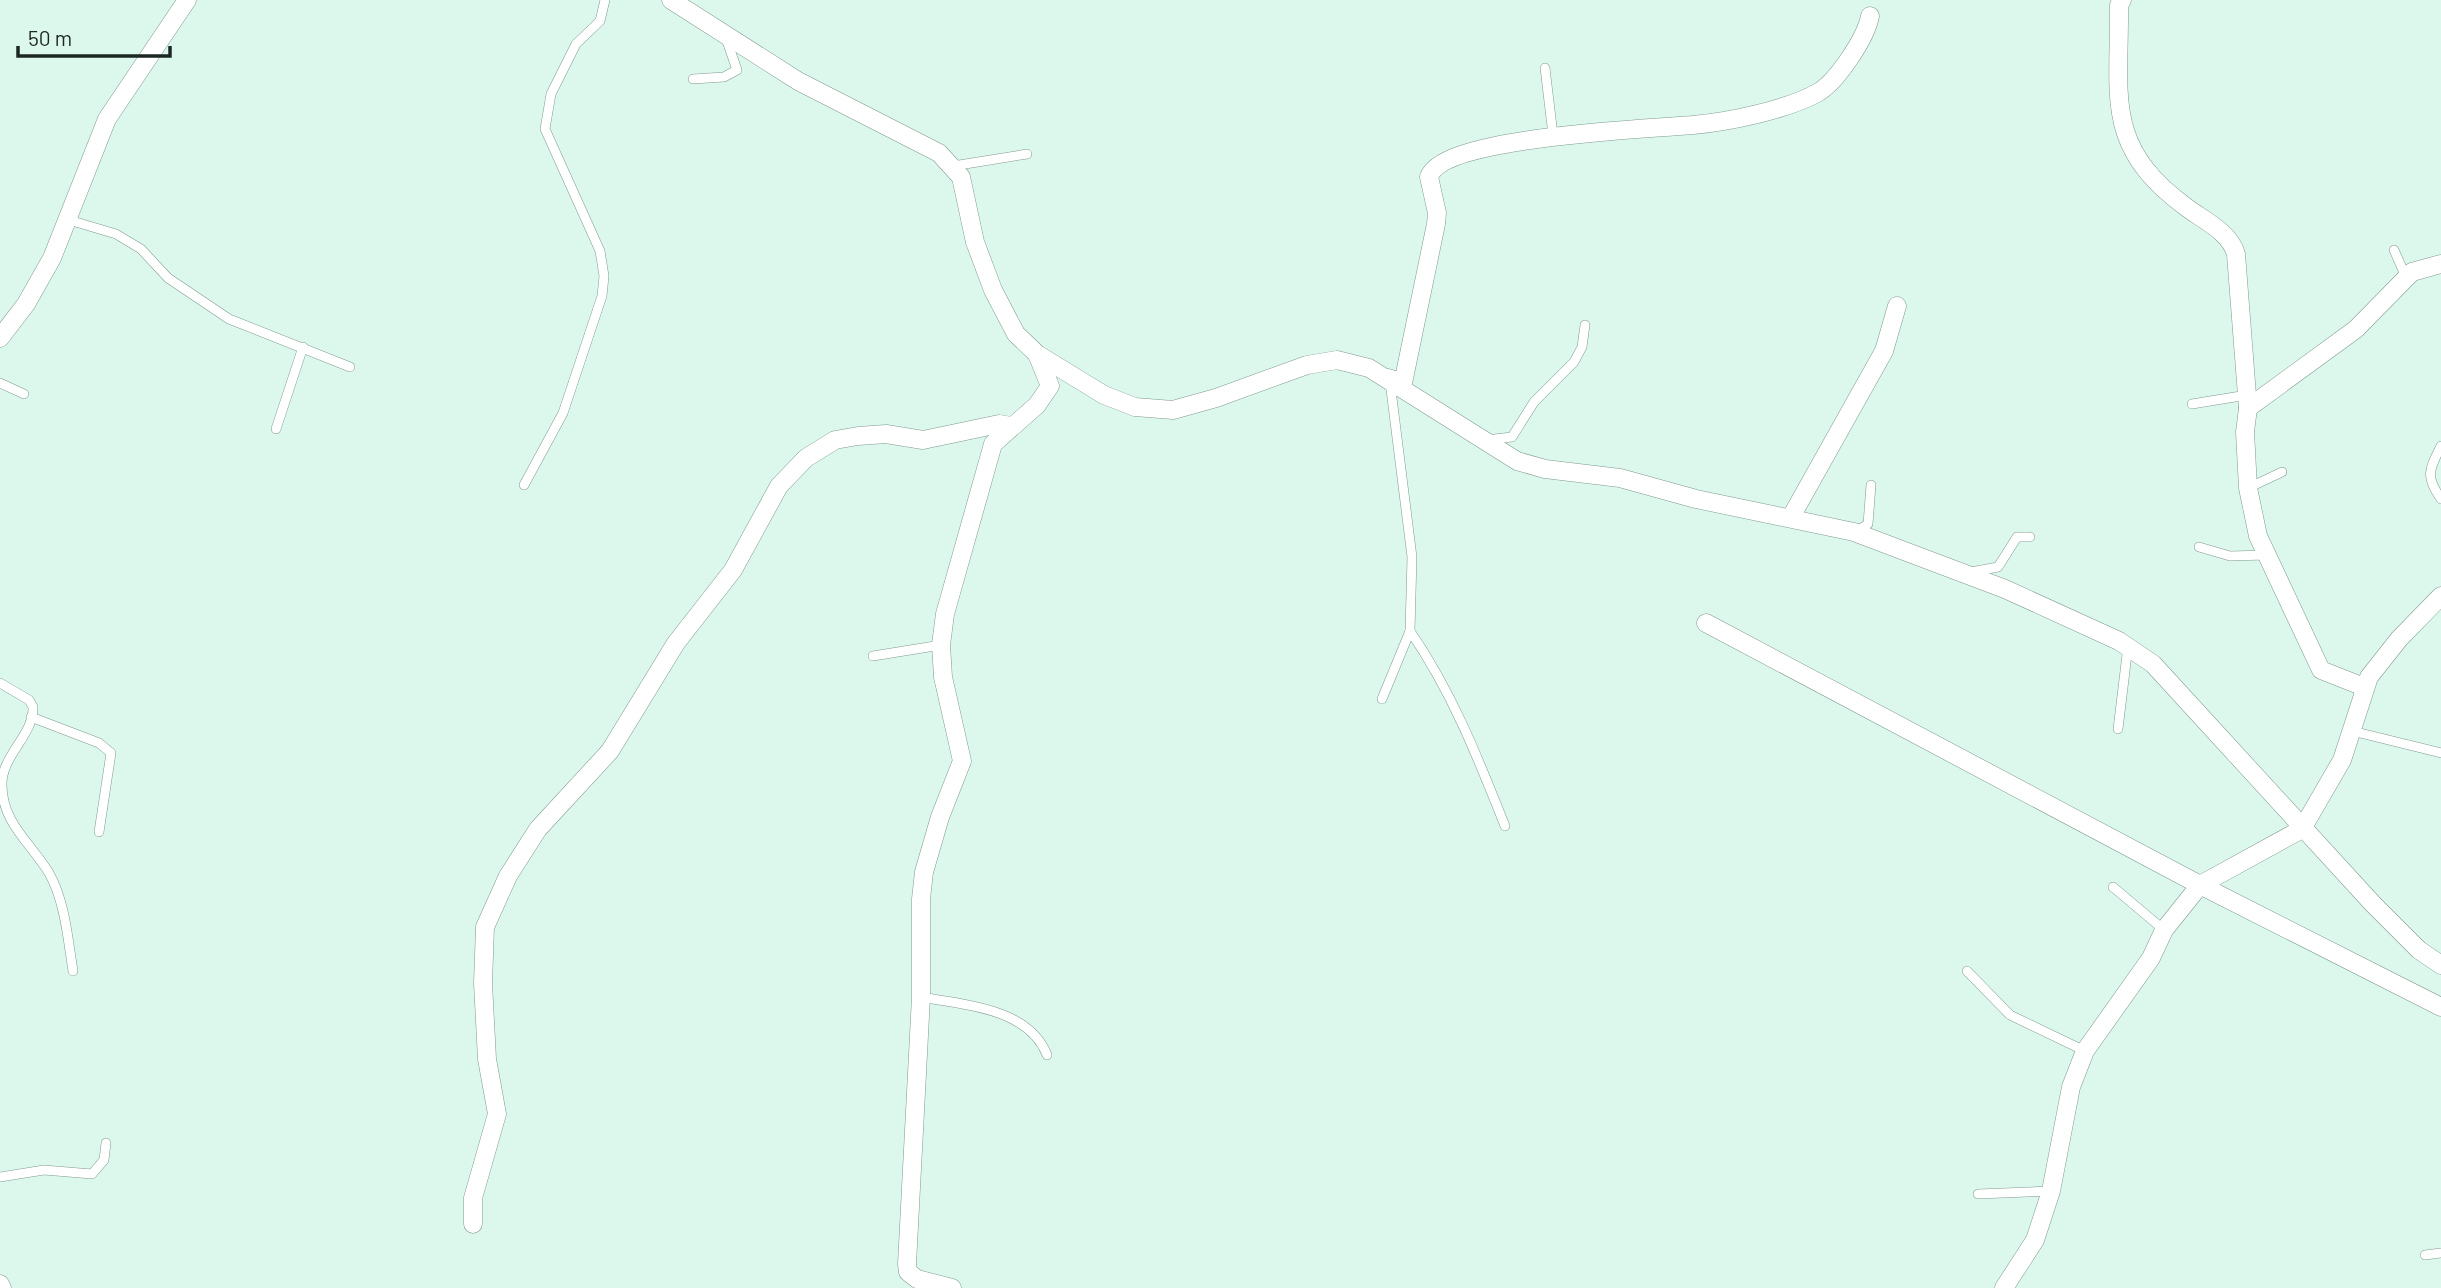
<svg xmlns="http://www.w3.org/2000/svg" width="2441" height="1288" font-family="Barlow,sans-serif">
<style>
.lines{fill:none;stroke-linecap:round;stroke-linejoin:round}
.service-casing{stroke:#80998f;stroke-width:10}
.minor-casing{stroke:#80998f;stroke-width:19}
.service{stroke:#fff;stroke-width:9}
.minor{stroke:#fff;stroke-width:18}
</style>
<rect width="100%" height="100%" fill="#dcf8ec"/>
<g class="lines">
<g class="service-casing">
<g id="service">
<polyline points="1545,68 1553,135"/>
<polyline points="693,79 724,77 737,70 726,38"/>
<polyline points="953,166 1027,154"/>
<polyline points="69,220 116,234 141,249 168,278 229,319 350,367"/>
<polyline points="2394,250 2406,277"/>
<polyline points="0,383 24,394"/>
<polyline points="2192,404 2247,395"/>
<polyline points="276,429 303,347"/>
<polyline points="1486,440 1512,437 1534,402 1574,362 1582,347 1585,325"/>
<path d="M2441,446C2429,470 2425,476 2441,499"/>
<polyline points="524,485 563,413 602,296 604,276 600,251 545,129 551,94 576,44 600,21 605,0"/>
<polyline points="2248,488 2282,472"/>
<polyline points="1855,532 1868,524 1871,485"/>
<polyline points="2199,547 2230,556 2267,555"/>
<polyline points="1971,572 1998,567 2017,537 2030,537"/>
<path d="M1410,631C1452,692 1478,758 1505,826"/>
<polyline points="873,656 941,645"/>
<path d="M0,683L29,700L33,707C34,735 1,756 2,785C2,823 31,843 49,873C65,901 68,940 73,971"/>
<polyline points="1382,699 1410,631 1412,557 1390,382"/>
<polyline points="31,717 99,743 111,753 99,832"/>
<polyline points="2118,729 2128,646"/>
<polyline points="2352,731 2441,753"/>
<polyline points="2113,887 2164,930"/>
<polyline points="1967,971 2010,1015 2085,1051"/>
<path d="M921,997C964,1005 1029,1008 1047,1055"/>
<polyline points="0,1177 44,1170 92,1174 104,1160 106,1143"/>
<polyline points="1978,1194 2051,1191"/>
<polyline points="2425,1255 2441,1253"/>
</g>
</g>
<g class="minor-casing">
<g id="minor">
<polyline points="671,0 798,81 939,153 961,177 975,242 993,290 1016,334 1037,354 1104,395 1135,407 1173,410 1216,398 1307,365 1337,360 1369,368 1517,461 1545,469 1620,478 1696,499 1854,532 2005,589 2119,641 2153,664 2373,904 2419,950 2441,965"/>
<path d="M2122,0L2119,5C2120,97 2103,146 2186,207C2203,220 2230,232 2236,254L2248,408L2245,432L2248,488L2258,536L2321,670L2364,687"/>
<polyline points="0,338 26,304 52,258 107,119 187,0"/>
<path d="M1388,378L1403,383L1436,224L1437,213L1429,177C1443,136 1650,129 1693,125C1728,122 1786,110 1817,93C1836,83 1866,38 1870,16"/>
<polyline points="2248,408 2356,329 2412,272 2441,264"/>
<polyline points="1791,517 1884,351 1897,306"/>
<polyline points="1706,623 2200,885 2441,1007"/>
<polyline points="473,1224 473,1198 497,1114 487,1059 483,983 485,927 508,876 538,829 610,751 676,643 733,570 779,486 806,458 835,440 858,436 886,434 923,440 999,424 1011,426"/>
<polyline points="0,1284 2,1288"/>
<polyline points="952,1288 917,1279 908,1272 907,1264 921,997 921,899 924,872 940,817 962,761 943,677 941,645 945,614 993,444 1037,405 1050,386 1037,354"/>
<polyline points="2004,1288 2035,1240 2051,1191 2071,1087 2085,1051 2151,958 2164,930 2200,885 2302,829 2342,760 2369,677 2399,639 2441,596"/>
</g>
</g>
<use href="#service" class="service"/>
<use href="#minor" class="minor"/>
</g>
<path d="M18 46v10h152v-10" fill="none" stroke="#1c2723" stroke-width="3.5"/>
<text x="28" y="46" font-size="21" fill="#1c2723" stroke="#dcf8ec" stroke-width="5" paint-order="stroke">50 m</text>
</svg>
